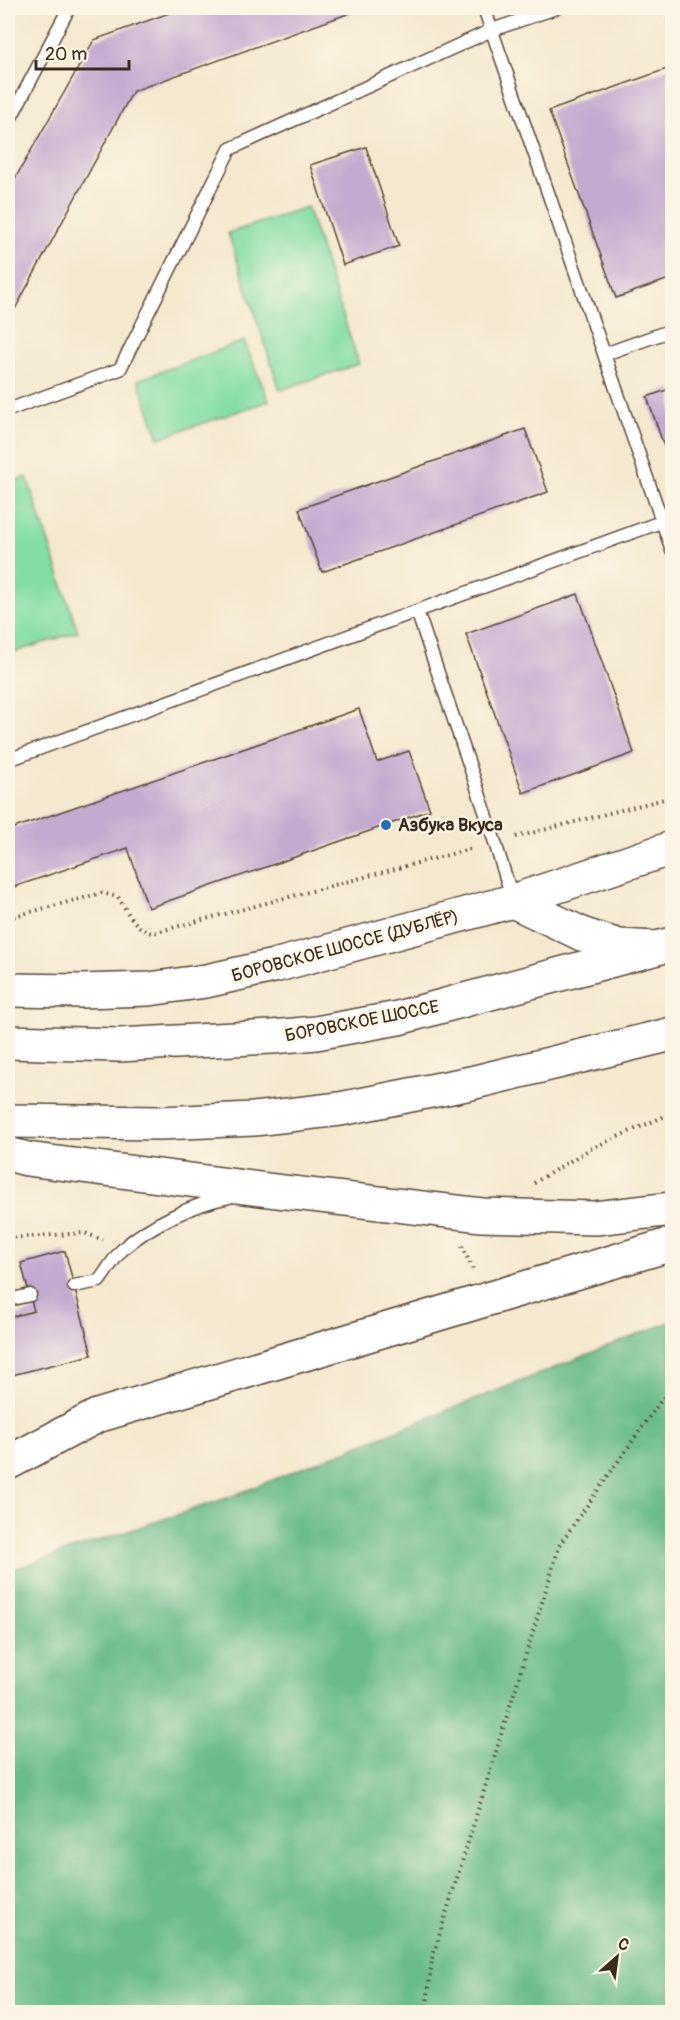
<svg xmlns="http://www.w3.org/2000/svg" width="680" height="2020" font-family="Pangolin,sans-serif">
  <rect width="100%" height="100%" fill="#fcf5e5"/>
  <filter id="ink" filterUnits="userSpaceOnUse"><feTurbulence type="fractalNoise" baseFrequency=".0167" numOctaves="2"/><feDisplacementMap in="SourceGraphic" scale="12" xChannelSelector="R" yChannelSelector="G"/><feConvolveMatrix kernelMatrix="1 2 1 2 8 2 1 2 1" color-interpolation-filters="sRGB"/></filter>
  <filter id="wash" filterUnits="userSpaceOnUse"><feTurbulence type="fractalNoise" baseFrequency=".008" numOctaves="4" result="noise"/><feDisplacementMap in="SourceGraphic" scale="24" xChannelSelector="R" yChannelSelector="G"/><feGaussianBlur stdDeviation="1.35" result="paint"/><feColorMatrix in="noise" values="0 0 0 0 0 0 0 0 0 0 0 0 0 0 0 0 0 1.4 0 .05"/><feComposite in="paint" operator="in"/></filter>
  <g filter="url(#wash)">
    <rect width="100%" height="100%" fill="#f4e8ce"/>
    <!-- green -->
    <g fill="#83dda4" stroke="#5f8461" stroke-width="1.5">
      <path d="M307 207 359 364 280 390 228 233Z"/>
      <path d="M244 341 269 401 159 438 138 380Z"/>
      <path d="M27 477 78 632 8 654V483Z"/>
    </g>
    <!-- forest -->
    <path fill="#6abc8a" stroke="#527354" stroke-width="1.5" d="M672 1321V2012H8V1571L227 1498Z"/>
    <g id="blocks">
      <!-- building -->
      <g fill="#c3aad0">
        <path d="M183 8H364L133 91 8 322V191L94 40Z"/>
        <path d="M672 67V278L616 298 549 111Z"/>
        <path d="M366 147 399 246 343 265 310 165Z"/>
        <path d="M672 388V453L667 455 647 397Z"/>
        <path d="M525 429 548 492 322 572 299 509Z"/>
        <path d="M578 594 634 753 523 793 466 634Z"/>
        <path d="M359 709 377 762 409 751 430 810 148 908 128 848 8 889V830Z"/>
        <path d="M65 1251 92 1355 8 1376V1318L34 1311 21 1263Z"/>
      </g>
    </g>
  </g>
  <g filter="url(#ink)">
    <use href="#blocks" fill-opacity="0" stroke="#574638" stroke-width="1.5"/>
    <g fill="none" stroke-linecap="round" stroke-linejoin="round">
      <!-- lane casing -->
      <g stroke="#574638" stroke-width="15">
        <g id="lane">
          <path d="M484 8 672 550"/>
          <path d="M8 123 69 8"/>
          <path d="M605 354 672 330"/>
          <path d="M8 410 120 369 230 149 492 30 556 8"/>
          <path d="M417 611 486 814 513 900"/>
          <path d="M8 760 672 518"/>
          <path d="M74 1286 99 1281C107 1271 114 1257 124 1248 149 1225 196 1203 229 1197"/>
          <path d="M8 1300 30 1295"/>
        </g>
      </g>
      <!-- secondary casing -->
      <g stroke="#574638" stroke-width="36">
        <g id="secondary">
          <path d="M513 901 584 935 619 946 655 948"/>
          <path d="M8 990 81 991 149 989 206 981 274 966 513 901 672 848"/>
          <path d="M8 1154 27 1159 276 1191 482 1215 595 1218 672 1209"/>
          <path d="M8 1463 97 1416 672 1244"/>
        </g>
      </g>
      <!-- primary casing -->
      <g stroke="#574638" stroke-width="36">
        <g id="primary">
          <path d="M8 1042 118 1045 272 1037 316 1033 398 1018 672 944"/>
          <path d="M8 1121 160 1123 254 1119 340 1109 471 1083 672 1034"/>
        </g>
      </g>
      <!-- path -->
      <g stroke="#574638" stroke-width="4" stroke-dasharray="1.5 4.5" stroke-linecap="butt">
        <path d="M516 837 672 797"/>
        <path d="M8 918 102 893 118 897C127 911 136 931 153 933L474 848"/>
        <path d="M534 1183 590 1149 672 1113"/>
        <path d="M8 1238 85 1233 103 1240"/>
        <path d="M462 1246 474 1272"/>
        <path d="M426 2012 432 1959 560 1544 660 1402 672 1388"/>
      </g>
      <!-- lane -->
      <use href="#lane" stroke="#fff" stroke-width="12"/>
      <!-- secondary -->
      <use href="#secondary" stroke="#fff" stroke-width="33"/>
      <!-- primary -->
      <use href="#primary" stroke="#fff" stroke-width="33"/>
    </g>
  </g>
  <!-- markers -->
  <circle fill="#1f6fb2" stroke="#fcf5e5" stroke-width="2" cx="386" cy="825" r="6"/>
  <g text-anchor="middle" stroke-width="4.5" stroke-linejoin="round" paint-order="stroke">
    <!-- poi labels -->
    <g font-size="18" font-weight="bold" fill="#3b2a1e" stroke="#fcf5e5" text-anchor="start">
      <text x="398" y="831">Азбука Вкуса</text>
    </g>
    <!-- street labels -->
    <g font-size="18" fill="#3b2a1e" stroke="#fcf5e5">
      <text transform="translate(345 946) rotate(-15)" y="6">БОРОВСКОЕ ШОССЕ (ДУБЛЁР)</text>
      <text transform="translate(362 1021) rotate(-11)" y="6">БОРОВСКОЕ ШОССЕ</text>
    </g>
  </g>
  <!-- margin -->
  <rect width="680" height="2020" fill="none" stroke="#fcf5e5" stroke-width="30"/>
  <!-- north arrow -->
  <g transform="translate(617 1957) rotate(28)" stroke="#fcf5e5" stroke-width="4.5" paint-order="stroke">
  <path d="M0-4.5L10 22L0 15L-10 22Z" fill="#3b2a1e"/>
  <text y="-9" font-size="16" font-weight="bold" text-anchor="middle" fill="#3b2a1e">С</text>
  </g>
  <!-- scale -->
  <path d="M36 60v9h93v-9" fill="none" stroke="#3b2a1e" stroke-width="3"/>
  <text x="45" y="60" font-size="18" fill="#3b2a1e" stroke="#fcf5e5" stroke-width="4.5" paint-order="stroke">20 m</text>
</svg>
